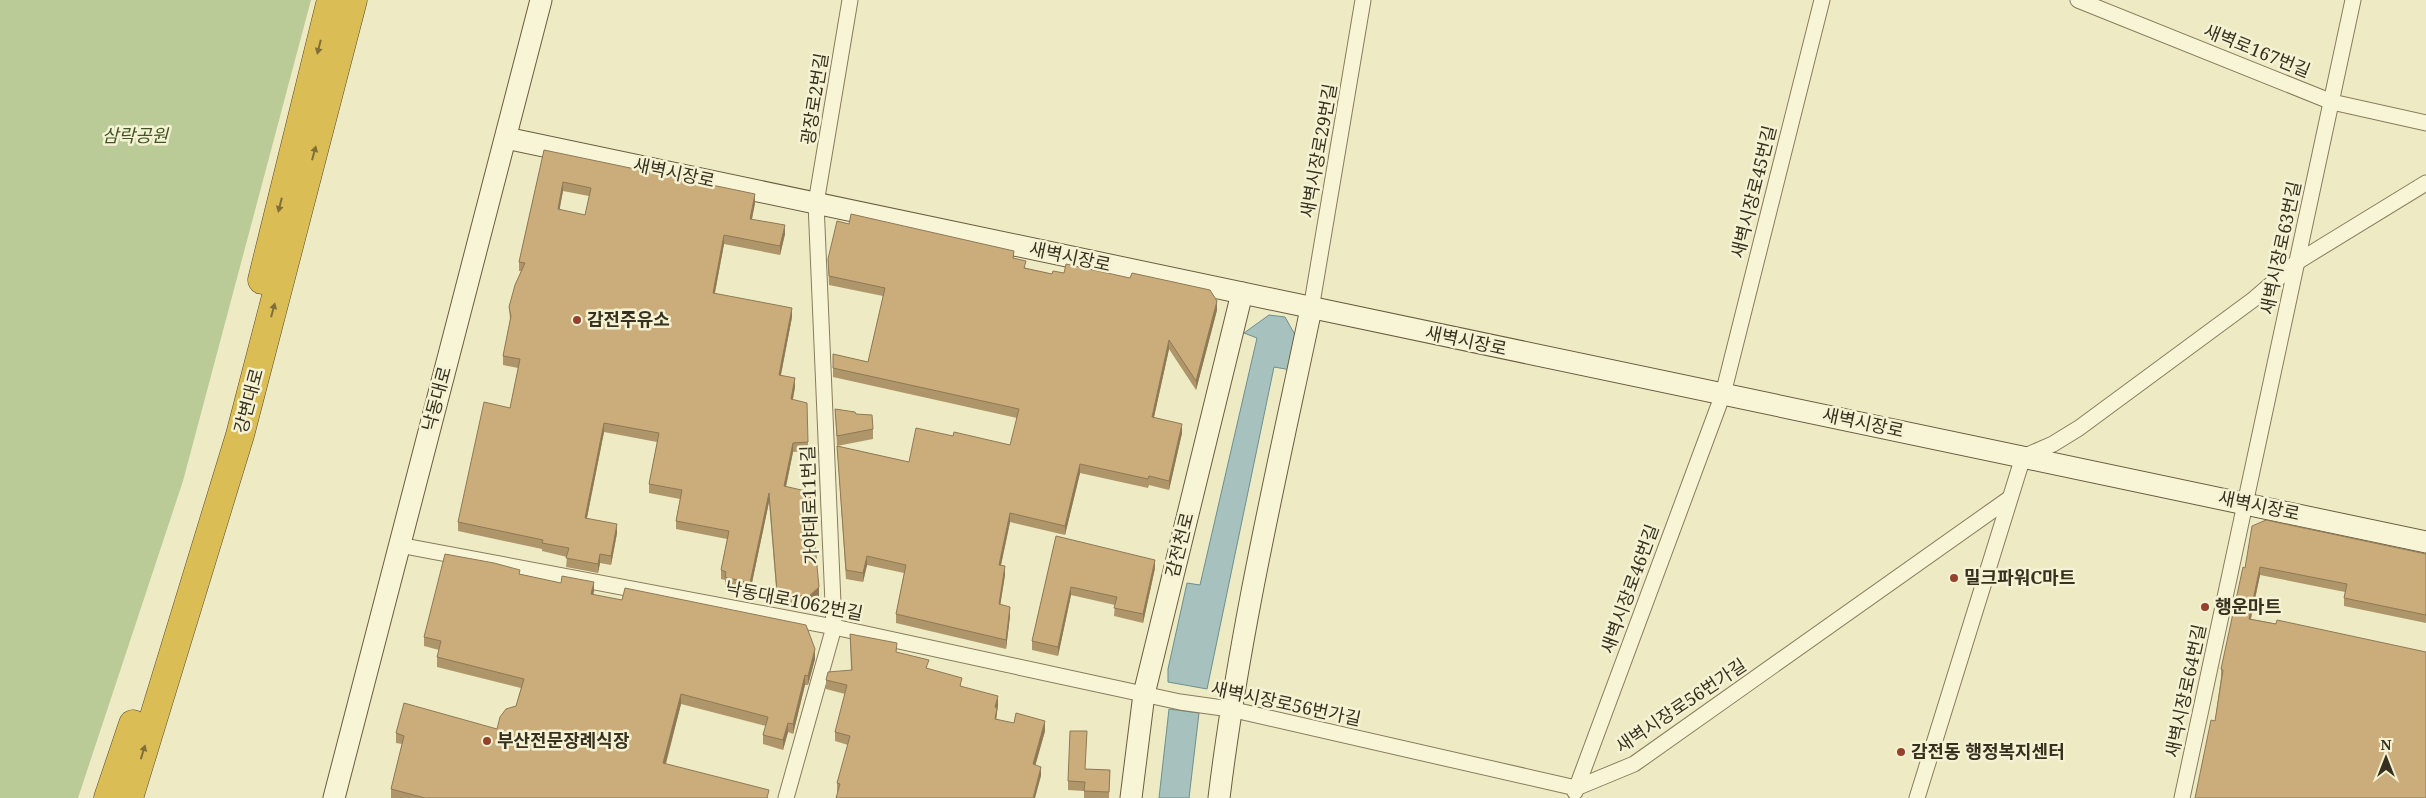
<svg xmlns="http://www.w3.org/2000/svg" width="2426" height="798" font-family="'Noto Serif','Noto Sans KR',serif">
  <rect width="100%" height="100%" fill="#edeac4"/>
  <!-- green -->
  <path fill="#bbcb98" d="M0 0H311L183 481 78 798H0Z"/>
  <!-- water -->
  <g fill="#a6c1be" stroke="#6d8f8e">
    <path d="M1269 315 1285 317 1298 340 1291 370 1274 367 1207 689 1168 682V669L1187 583 1200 585 1257 338 1244 333Z"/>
    <path d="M1169 709 1199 713 1189 798H1159Z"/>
  </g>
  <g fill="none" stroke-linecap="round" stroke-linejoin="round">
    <!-- street casing -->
    <g stroke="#887c5b" stroke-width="17">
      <g id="street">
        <path d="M2078 0 2332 102 2426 123"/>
        <path d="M1311 309 1363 0"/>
        <path d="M399 545 834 627 1180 702 1230 709 1576 788 1634 764 2010 498"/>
        <path d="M1575 792 1723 394 1822 0"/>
        <path d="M786 798 834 627 816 203 850 0"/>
        <path d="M1917 798 2023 457 2053 444 2079 428 2254 299 2297 262 2426 183"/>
        <path d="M2182 798 2353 0"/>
      </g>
    </g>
    <!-- secondary casing -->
    <g stroke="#6a5d3e" stroke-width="23">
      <g id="secondary">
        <path d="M506 138 2426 542"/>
        <path d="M334 798 541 0"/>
        <path d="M1131 798 1144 694 1242 293"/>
        <path d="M1219 798C1239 633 1277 471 1311 309"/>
      </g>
    </g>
    <!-- highway casing -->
    <g stroke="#56492f" stroke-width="29">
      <g id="highway">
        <path d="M262 280 331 0"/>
        <path d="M108 798 133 724"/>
        <path d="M129 798 240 435 353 0"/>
      </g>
    </g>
    <!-- street -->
    <use href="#street" stroke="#f8f5d7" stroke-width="15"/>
    <!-- secondary -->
    <use href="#secondary" stroke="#f8f5d7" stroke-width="21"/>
    <!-- highway -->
    <use href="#highway" stroke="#dbbd56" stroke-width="28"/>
  </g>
  <!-- wall -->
  <g fill="#af956a" fill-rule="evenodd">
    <path d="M544 150 755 203 752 219 785 234 780 255 724 244 715 293 792 317 781 375 795 387 793 399 808 442V451L793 452 786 487 819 596 808 606 777 600 769 502 750 592 725 586V580L721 579V570L727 539 676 529V521L680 499 649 493V484L657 442 604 432 587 518 617 533 611 565 600 563 598 573 566 567 567 557 542 551V549L458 531V522L510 408 518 368 503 365V356L510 320 509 307 521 271H519V262ZM563 191 589 196 585 215 559 210Z"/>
    <path d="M1014 258 1026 268 1052 274 1217 310 1196 390 1169 349 1154 417 1182 433 1169 490 1149 485 1148 488 1080 473 1065 535 1010 522 1001 565 1005 575 1000 605 1010 616 1006 649 896 623V614L904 573 867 565 863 582 846 579 837 446 909 462 953 436 1010 445 1017 418 833 377V354L868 362 883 296 829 285 828 259Z"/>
    <path d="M835 409 856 414 873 429V439L837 446Z"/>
    <path d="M1056 536 1155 568 1143 623 1114 616 1115 605 1071 595 1058 656 1032 650V641Z"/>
    <path d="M2426 554V623L2344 606V598L2345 592 2260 575 2251 619 2426 652 2215 721 2221 677V669L2245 568Z"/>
    <path d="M520 574 594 591 593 595 815 659 808 685H805L793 734 788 732 783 750 763 744V735L766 726 681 704 666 764 769 798H391V789L402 744 396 743V733L497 729 516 706 521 688 437 667V657L439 650 424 646V637Z"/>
    <path d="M850 634 897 653 998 705 997 709 996 719 1045 731 1035 765 1041 776 837 792V783L848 745 835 741V732L845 694 826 689V680L851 670Z"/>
    <path d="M1086 769 1110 770 1109 798H1084V791L1068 790V781Z"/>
  </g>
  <!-- shaded-wall -->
  <g fill="#8e7956">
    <path d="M563 182V191L558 218V209Z"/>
    <path d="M755 194V203L750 228V219Z"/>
    <path d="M785 225V234L780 255V246Z"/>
    <path d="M724 235V244L713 302V293Z"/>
    <path d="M1217 301V310L1196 390V381Z"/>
    <path d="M792 308V317L779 384V375Z"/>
    <path d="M1169 340V349L1152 426V417Z"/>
    <path d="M795 378V387L791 408V399Z"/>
    <path d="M604 423V432L585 527V518Z"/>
    <path d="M1182 424V433L1169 490V481Z"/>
    <path d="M793 443V452L784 495V486Z"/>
    <path d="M1080 464V473L1065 535V526Z"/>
    <path d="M769 493V502L750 592V583Z"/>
    <path d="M1010 513V522L999 574V565Z"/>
    <path d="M617 524V533L611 565V556Z"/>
    <path d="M600 554V563L598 573V564Z"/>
    <path d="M867 556V565L863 582V573Z"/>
    <path d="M1155 560V568L1143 623V614Z"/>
    <path d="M1005 566V575L999 613V604Z"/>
    <path d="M2260 567V575L2249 626V619Z"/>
    <path d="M594 582V591L591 604V594Z"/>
    <path d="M819 587V596L808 606V597Z"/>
    <path d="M1071 587V595L1058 656V647Z"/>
    <path d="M1010 607V616L1006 649V640Z"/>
    <path d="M815 649V659L808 685V676Z"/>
    <path d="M805 675V685L793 734V724Z"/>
    <path d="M681 694V704L663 773V763Z"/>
    <path d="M998 696V705L995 729V707Z"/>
    <path d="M1045 721V731L1033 774V764Z"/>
    <path d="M788 723V732L783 750V740Z"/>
    <path d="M1041 767V776L1035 798H1033Z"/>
  </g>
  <!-- building -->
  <g fill="#cbad7b" stroke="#8e7956" fill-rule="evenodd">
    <path d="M544 150 755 194 750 219 785 225 780 246 724 235 713 293 792 308 779 375 795 378 791 399 807 403 808 442 793 443 784 486 810 492 819 587 808 597 777 591 769 493 750 583 725 577 726 572 721 570 729 531 676 521 682 490 649 484 659 433 604 423 585 518 617 524 611 556 600 554 598 564 566 558 569 548 542 543 543 540 458 522 484 402 510 408 520 359 503 356 511 316 509 307 515 285 525 263 519 262ZM563 182 591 188 585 215 558 209Z"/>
    <path d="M851 214 1014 251 1013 258 1026 261 1024 268 1052 274 1053 271 1064 273 1066 264 1130 278 1132 273 1210 290 1217 301 1196 381 1169 340 1152 417 1182 424 1169 481 1149 476 1148 479 1080 464 1065 526 1010 513 999 565 1005 566 999 604 1010 607 1006 640 896 614 906 565 867 556 863 573 846 570 837 446 909 462 916 428 953 436 954 432 1010 445 1019 409 833 368V354L868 362 885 288 829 276 828 259 837 221 849 224Z"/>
    <path d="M835 409 855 412 856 414 872 415 873 429 837 436Z"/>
    <path d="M2266 520 2426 554V615L2344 598 2347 584 2260 567 2249 619 2276 624 2277 620 2426 652V798H2195L2211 720 2215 721 2223 670 2221 669 2243 567 2245 568 2252 526Z"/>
    <path d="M1056 536 1155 560 1143 614 1114 608 1117 597 1071 587 1058 647 1032 641Z"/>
    <path d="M445 554 494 563 520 570 519 574 561 583 562 576 594 582 591 594 622 600 625 588 806 625 815 649 808 676 805 675 793 724 788 723 783 740 763 735 768 717 681 694 663 763 769 790 767 798H425L391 789 404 736 396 733 404 703 497 729 500 717 506 709 516 706 524 679 437 657 441 641 424 637Z"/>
    <path d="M850 634 897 643 896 652 929 660 926 668 962 678 960 686 998 696 995 707 997 708 995 719 1014 723 1016 713 1045 721 1033 764 1041 767 1033 798H836L840 784 837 783 850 736 835 732 847 685 826 680 828 672 852 670Z"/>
    <path d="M1070 731H1087L1085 769 1110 770 1109 792 1084 791 1085 782 1068 781Z"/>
  </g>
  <!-- one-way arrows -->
  <defs><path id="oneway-solid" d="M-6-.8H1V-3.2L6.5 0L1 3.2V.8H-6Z" transform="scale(1.25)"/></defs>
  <g fill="#816f38">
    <use href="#oneway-solid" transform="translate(319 47) rotate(104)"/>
    <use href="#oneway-solid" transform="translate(314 153) rotate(-75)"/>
    <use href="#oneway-solid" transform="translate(280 205) rotate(104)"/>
    <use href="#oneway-solid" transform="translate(273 310) rotate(-75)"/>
    <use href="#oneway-solid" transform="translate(143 752) rotate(-73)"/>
  </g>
  <!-- markers -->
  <g fill="#96412c" stroke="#f5f2d4" stroke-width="2">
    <circle cx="577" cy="320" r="5"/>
    <circle cx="1954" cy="578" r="5"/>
    <circle cx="2205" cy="607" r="5"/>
    <circle cx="487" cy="741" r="5"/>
    <circle cx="1901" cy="752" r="5"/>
  </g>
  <g text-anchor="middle" stroke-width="5" stroke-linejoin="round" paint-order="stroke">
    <!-- street labels -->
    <g font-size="18" fill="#38301f" stroke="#f5f2d4">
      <text transform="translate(2257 51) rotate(22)" y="6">새벽로167번길</text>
      <text transform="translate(815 99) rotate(-81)" y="6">광장로2번길</text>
      <text transform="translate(1319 151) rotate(-80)" y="6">새벽시장로29번길</text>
      <text transform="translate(674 173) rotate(12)" y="6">새벽시장로</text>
      <text transform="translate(1754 192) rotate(-76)" y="6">새벽시장로45번길</text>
      <text transform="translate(2281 248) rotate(-78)" y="6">새벽시장로63번길</text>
      <text transform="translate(1070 257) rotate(12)" y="6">새벽시장로</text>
      <text transform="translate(1466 341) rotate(12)" y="6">새벽시장로</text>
      <text transform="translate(437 399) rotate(-75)" y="6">낙동대로</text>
      <text transform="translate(249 401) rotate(-75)" y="6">강변대로</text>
      <text transform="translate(1863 423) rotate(12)" y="6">새벽시장로</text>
      <text transform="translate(810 505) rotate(-92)" y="6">가야대로11번길</text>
      <text transform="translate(2259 506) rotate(12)" y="6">새벽시장로</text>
      <text transform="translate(1180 545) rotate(-76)" y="6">감전천로</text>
      <text transform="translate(1630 589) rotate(-70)" y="6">새벽시장로46번길</text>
      <text transform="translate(794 601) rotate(11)" y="6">낙동대로1062번길</text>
      <text transform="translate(2186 691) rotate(-78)" y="6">새벽시장로64번길</text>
      <text transform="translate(1286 704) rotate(12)" y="6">새벽시장로56번가길</text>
      <text transform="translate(1681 706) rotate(-34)" y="6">새벽시장로56번가길</text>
    </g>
    <!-- park labels -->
    <g font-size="18" font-style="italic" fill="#3f5425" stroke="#f5f2d4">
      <text x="135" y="142">삼락공원</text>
    </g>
    <!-- poi labels -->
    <g font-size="18" font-weight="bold" fill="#38301f" stroke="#f5f2d4" text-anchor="start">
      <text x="587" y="326">감전주유소</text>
      <text x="1964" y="584">밀크파워C마트</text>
      <text x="2215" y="613">행운마트</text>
      <text x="497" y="747">부산전문장례식장</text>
      <text x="1911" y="758">감전동 행정복지센터</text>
    </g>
  </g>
  <!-- north arrow -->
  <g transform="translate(2386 758)" stroke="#f5f2d4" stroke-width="4" paint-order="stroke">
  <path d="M0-4L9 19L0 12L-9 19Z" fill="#38301f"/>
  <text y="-8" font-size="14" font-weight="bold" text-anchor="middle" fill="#38301f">N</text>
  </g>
</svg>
